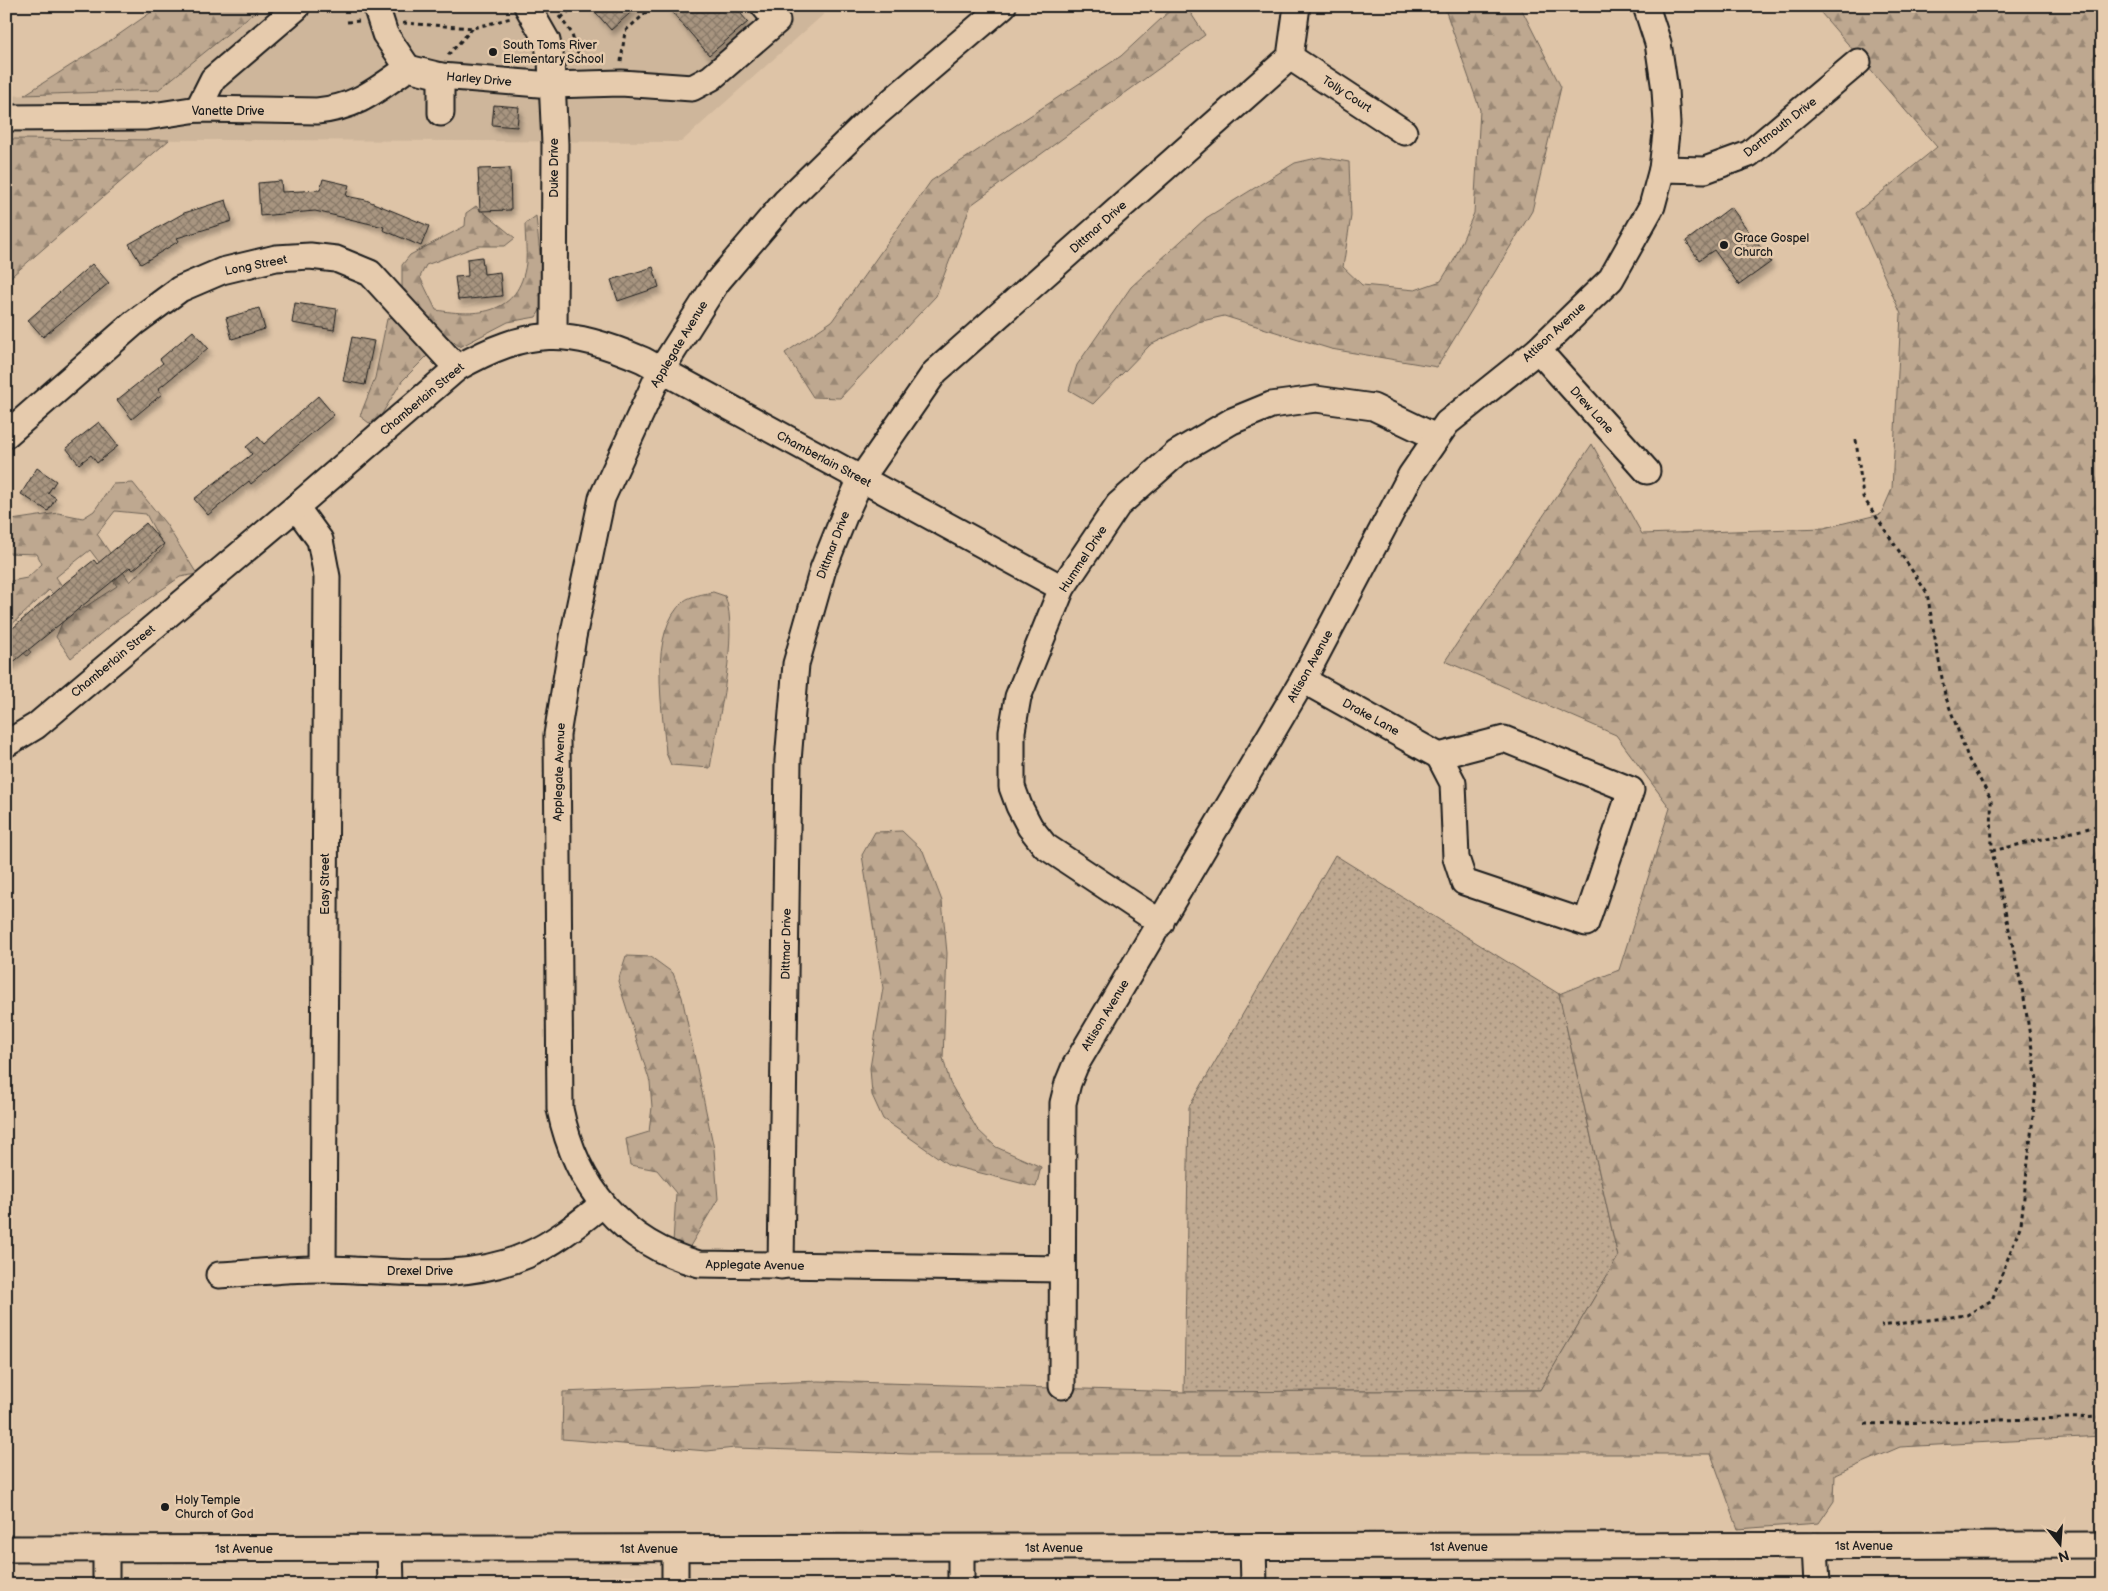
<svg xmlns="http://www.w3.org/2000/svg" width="2108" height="1591" font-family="'Balsamiq Sans',sans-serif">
  <defs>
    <pattern id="grass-dots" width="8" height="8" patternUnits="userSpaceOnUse" patternTransform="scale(1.25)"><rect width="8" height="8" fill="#bea890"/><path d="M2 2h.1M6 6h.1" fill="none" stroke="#9a8875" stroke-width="1.8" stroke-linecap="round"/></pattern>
    <pattern id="forest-firs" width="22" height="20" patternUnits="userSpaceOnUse" patternTransform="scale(1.25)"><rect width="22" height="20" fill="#bea890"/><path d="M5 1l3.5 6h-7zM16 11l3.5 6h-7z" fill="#9a8875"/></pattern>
    <pattern id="building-cross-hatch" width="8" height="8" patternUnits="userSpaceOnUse" patternTransform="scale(1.25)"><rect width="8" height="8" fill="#a89580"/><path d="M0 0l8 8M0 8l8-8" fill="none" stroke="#887968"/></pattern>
    <filter id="shadow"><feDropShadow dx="3" dy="5.5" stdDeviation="2.5" flood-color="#0004"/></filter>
  </defs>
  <rect width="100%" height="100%" fill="#dec4a7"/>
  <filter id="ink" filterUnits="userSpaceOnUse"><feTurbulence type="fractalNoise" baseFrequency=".02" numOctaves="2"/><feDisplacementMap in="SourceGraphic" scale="10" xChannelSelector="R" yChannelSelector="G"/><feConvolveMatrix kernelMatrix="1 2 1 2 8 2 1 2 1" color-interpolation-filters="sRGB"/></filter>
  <g filter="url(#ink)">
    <!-- built -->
    <path fill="#ceb69b" d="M262 6H818L824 14 681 142 6 139V96L158 90Z"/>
    <!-- grass -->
    <path fill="url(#grass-dots)" stroke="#6d6256" d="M1335 855 1559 994 1618 1257 1540 1390 1184 1392 1189 1107Z"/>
    <!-- forest -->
    <g fill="url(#forest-firs)" stroke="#6d6256" fill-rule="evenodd">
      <path d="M160 6H262L158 90 24 95 114 38Z"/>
      <path d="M1175 6H1186L1205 35 971 205 936 296 840 398 813 397 785 353 832 321 931 181 1121 56Z"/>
      <path d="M1444 6H1520L1561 87 1532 211 1437 367 1331 349 1224 316 1198 322 1150 345 1093 404 1069 390 1077 365 1131 287 1206 218 1295 163 1321 157 1349 162 1351 216 1343 267 1362 285 1415 290 1441 281 1454 260 1474 213 1480 110Z"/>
      <path d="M1815 6H2102V1436L1900 1447 1835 1475 1834 1501 1819 1523 1738 1529 1711 1454H910L735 1448 707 1451 562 1439 563 1392 818 1381 1184 1392 1540 1390 1618 1257 1559 994 1619 970 1670 808 1616 735 1445 661 1592 444 1642 534 1824 528 1881 514 1892 489 1901 314 1856 213 1937 147Z"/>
      <path d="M6 139 169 140 6 281Z"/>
      <path d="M476 206 515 238 505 246H478L426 265 420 277 436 310C478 317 519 315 526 263 527 251 525 237 525 224L536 216 545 302 536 317 508 322 460 347 408 305 402 292V265L410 255 465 226 466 213Z"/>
      <path d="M399 314 434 349 402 381 380 417 369 423 360 416 375 378 387 319Z"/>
      <path d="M133 483 166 524 197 574 180 577 115 622 71 658 56 637 68 609 49 590 7 629 31 652 27 656 6 637V582L27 578 42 564 37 554 6 553V513L12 520 58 513 83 518 94 511 113 484ZM115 511 146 514 164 547 130 582 97 534ZM90 550 117 586 79 611 56 577Z"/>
      <path d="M713 592 725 596C740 634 717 725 710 768L671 765 666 753C663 709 647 633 684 601 690 596 704 594 713 592Z"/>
      <path d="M902 831 923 851 942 901 947 953 943 1058 950 1083 977 1129 996 1147 1041 1167 1036 1187 949 1165 883 1119 872 1095 870 1068 883 988 862 855 875 832Z"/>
      <path d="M626 956 651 957 673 973 682 997 714 1149 718 1199 689 1248 673 1243 676 1193 657 1170 630 1165 626 1139 649 1132 652 1107 650 1082 618 981Z"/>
    </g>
    <!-- building -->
    <g fill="url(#building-cross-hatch)" stroke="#1c1c1c" filter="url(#shadow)">
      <path d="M590 6H638L611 30Z"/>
      <path d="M667 6H734L748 22 709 55Z"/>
      <path d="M494 105 519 107 517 127 492 125Z"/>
      <path d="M510 168 511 210 480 211 478 169Z"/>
      <path d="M323 179 349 185 346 196 366 200 429 226 421 246 383 230 384 227 315 211 260 216 258 183 281 181 282 192 320 190Z"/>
      <path d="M226 200 232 221 177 238 179 241 141 264 129 244 184 213Z"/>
      <path d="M1731 207 1771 262 1739 285 1714 250 1699 260 1686 241Z"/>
      <path d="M482 257 484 274 500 272 502 296 458 300 455 277 468 276 467 259Z"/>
      <path d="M92 264 109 283 43 337 28 320Z"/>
      <path d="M653 267 659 287 618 301 611 280Z"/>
      <path d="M295 303 337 309 334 330 292 323Z"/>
      <path d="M259 308 265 329 232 339 226 318Z"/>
      <path d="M193 331 208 348 158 389 162 394 132 419 117 400 163 363 160 359Z"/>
      <path d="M352 337 374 341 365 385 343 381Z"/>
      <path d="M318 396 334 415 251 484 249 481 208 515 194 499 252 454 246 447 258 437 264 444Z"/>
      <path d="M99 422 118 446 97 463 91 455 79 464 66 448Z"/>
      <path d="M37 468 56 481 48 493 56 498 48 511 21 494Z"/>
      <path d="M146 523 164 544 133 570 130 567 6 668V634L65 583 94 560 97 564Z"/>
    </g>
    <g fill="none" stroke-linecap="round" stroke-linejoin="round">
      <!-- minor casing -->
      <g stroke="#1c1c1c" stroke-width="29">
        <g id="minor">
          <path d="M376 6 385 34 408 68"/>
          <path d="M527 6 547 41 551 60 555 144 554 336"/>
          <path d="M1003 6 867 122 785 202 717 282 661 370 602 498 573 637 557 735 560 1109C576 1186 621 1243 699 1264L1062 1269"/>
          <path d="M1290 57 1404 132"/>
          <path d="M408 68 441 76 551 85 621 83 692 88 711 78 777 21 764 6"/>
          <path d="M198 109 213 79 296 8"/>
          <path d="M441 113V76"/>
          <path d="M6 118 146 117 198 109 317 111C358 107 376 90 408 68"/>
          <path d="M1662 169 1705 170 1749 154 1858 62"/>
          <path d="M1538 350 1647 471"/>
          <path d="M6 435 134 323 180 289 222 271 276 258 310 256 336 259 370 273 457 368"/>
          <path d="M296 507 320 540 327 577 323 1269"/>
          <path d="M1303 680 1439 756"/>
          <path d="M1504 739 1631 790 1586 923 1464 882 1456 858 1453 783 1439 756Z"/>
          <path d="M6 744 36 726 296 507 457 368C529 327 568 328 643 360L1062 588"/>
          <path d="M1161 923 1045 846 1030 827 1019 806 1012 787V731L1018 697 1062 588 1118 505 1177 453 1232 421 1271 405 1316 399 1373 407 1436 437"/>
          <path d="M781 1266 788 761 796 664 823 569 845 514 861 479 935 372 1290 57 1297 6"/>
          <path d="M219 1275C254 1273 290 1268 325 1269 392 1270 463 1283 527 1255 555 1243 579 1223 603 1204"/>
          <path d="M1062 1386 1063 1103 1068 1083 1075 1066 1303 680 1411 475 1447 423 1538 350 1611 279 1652 206 1662 169 1667 124 1665 90 1658 43 1646 6"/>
          <path d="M1815 1546 1817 1585"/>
          <path d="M1253 1547 1254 1585"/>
          <path d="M6 1549 2102 1545"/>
          <path d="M390 1549 391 1585"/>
          <path d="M961 1549V1585"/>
          <path d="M106 1585V1549"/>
          <path d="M675 1585V1549"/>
        </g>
      </g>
      <!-- path -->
      <g stroke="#1c1c1c" stroke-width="3" stroke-dasharray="4 4" stroke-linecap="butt">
        <path d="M559 16 571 32 581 63"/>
        <path d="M561 18 575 6"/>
        <path d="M347 22 360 21"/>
        <path d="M403 23 473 28 511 18"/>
        <path d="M448 55 473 28"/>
        <path d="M621 62 625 31 654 6"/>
        <path d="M1856 440 1863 497 1927 593 1945 695 1969 760 1991 799 1992 851 2024 998 2037 1081 2021 1224 1992 1300 1967 1315 1881 1326"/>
        <path d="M1992 851 2102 825"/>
        <path d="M1865 1424 2102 1417"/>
      </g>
      <!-- minor -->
      <use href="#minor" stroke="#e6cbad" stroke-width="25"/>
    </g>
  </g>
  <!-- markers -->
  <g fill="#1c1c1c" stroke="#e6cbad" stroke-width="2">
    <circle cx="493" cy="52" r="5"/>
    <circle cx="1724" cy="245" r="5"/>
    <circle cx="165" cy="1507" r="5"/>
  </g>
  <g text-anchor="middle" stroke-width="5" stroke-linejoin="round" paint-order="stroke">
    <!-- poi labels -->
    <g font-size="12" fill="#1c1c1c" stroke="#e6cbad" text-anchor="start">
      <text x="503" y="49">South Toms River<tspan x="503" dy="14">Elementary School</tspan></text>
      <text x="1734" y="242">Grace Gospel<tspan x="1734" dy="14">Church</tspan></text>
      <text x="175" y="1504">Holy Temple<tspan x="175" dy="14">Church of God</tspan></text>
    </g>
    <!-- street labels -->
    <g font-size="12" fill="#1c1c1c" stroke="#e6cbad">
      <text transform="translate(479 79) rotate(5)" y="4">Harley Drive</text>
      <text transform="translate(1347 94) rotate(33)" y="4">Tolly Court</text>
      <text x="228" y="115">Vanette Drive</text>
      <text transform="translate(1780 127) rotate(-38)" y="4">Dartmouth Drive</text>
      <text transform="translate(554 168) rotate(-90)" y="4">Duke Drive</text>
      <text transform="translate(1098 227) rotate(-42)" y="4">Dittmar Drive</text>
      <text transform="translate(256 265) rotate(-11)" y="4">Long Street</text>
      <text transform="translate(1554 332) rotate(-43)" y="4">Attison Avenue</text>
      <text transform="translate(679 344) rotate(-59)" y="4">Applegate Avenue</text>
      <text transform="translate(422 399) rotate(-40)" y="4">Chamberlain Street</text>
      <text transform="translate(1592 410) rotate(48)" y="4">Drew Lane</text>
      <text transform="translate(824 459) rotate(28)" y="4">Chamberlain Street</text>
      <text transform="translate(833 545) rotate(-69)" y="4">Dittmar Drive</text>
      <text transform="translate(1083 559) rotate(-57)" y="4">Hummel Drive</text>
      <text transform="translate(113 661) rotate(-40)" y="4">Chamberlain Street</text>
      <text transform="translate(1310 666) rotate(-61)" y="4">Attison Avenue</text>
      <text transform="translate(1371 717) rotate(29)" y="4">Drake Lane</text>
      <text transform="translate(559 772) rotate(-88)" y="4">Applegate Avenue</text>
      <text transform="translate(325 884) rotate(-90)" y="4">Easy Street</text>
      <text transform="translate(786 944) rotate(-89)" y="4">Dittmar Drive</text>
      <text transform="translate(1105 1015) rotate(-59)" y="4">Attison Avenue</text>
      <text transform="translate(755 1265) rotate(1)" y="4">Applegate Avenue</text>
      <text x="420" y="1275">Drexel Drive</text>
      <text x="1864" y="1550">1st Avenue</text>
      <text x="1459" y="1551">1st Avenue</text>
      <text x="1054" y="1552">1st Avenue</text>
      <text x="244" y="1553">1st Avenue</text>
      <text x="649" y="1553">1st Avenue</text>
    </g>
  </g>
  <!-- margin -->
  <rect width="2108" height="1591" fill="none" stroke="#e6cbad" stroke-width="25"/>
  <rect x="12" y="12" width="2083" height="1566" fill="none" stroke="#1c1c1c" stroke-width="2" filter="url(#ink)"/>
  <!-- north arrow -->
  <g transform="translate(2060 1544) rotate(163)" stroke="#e6cbad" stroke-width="4" paint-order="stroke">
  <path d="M0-4L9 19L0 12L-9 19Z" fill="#1c1c1c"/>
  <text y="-8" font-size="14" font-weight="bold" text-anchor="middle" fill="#1c1c1c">N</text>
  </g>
</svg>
